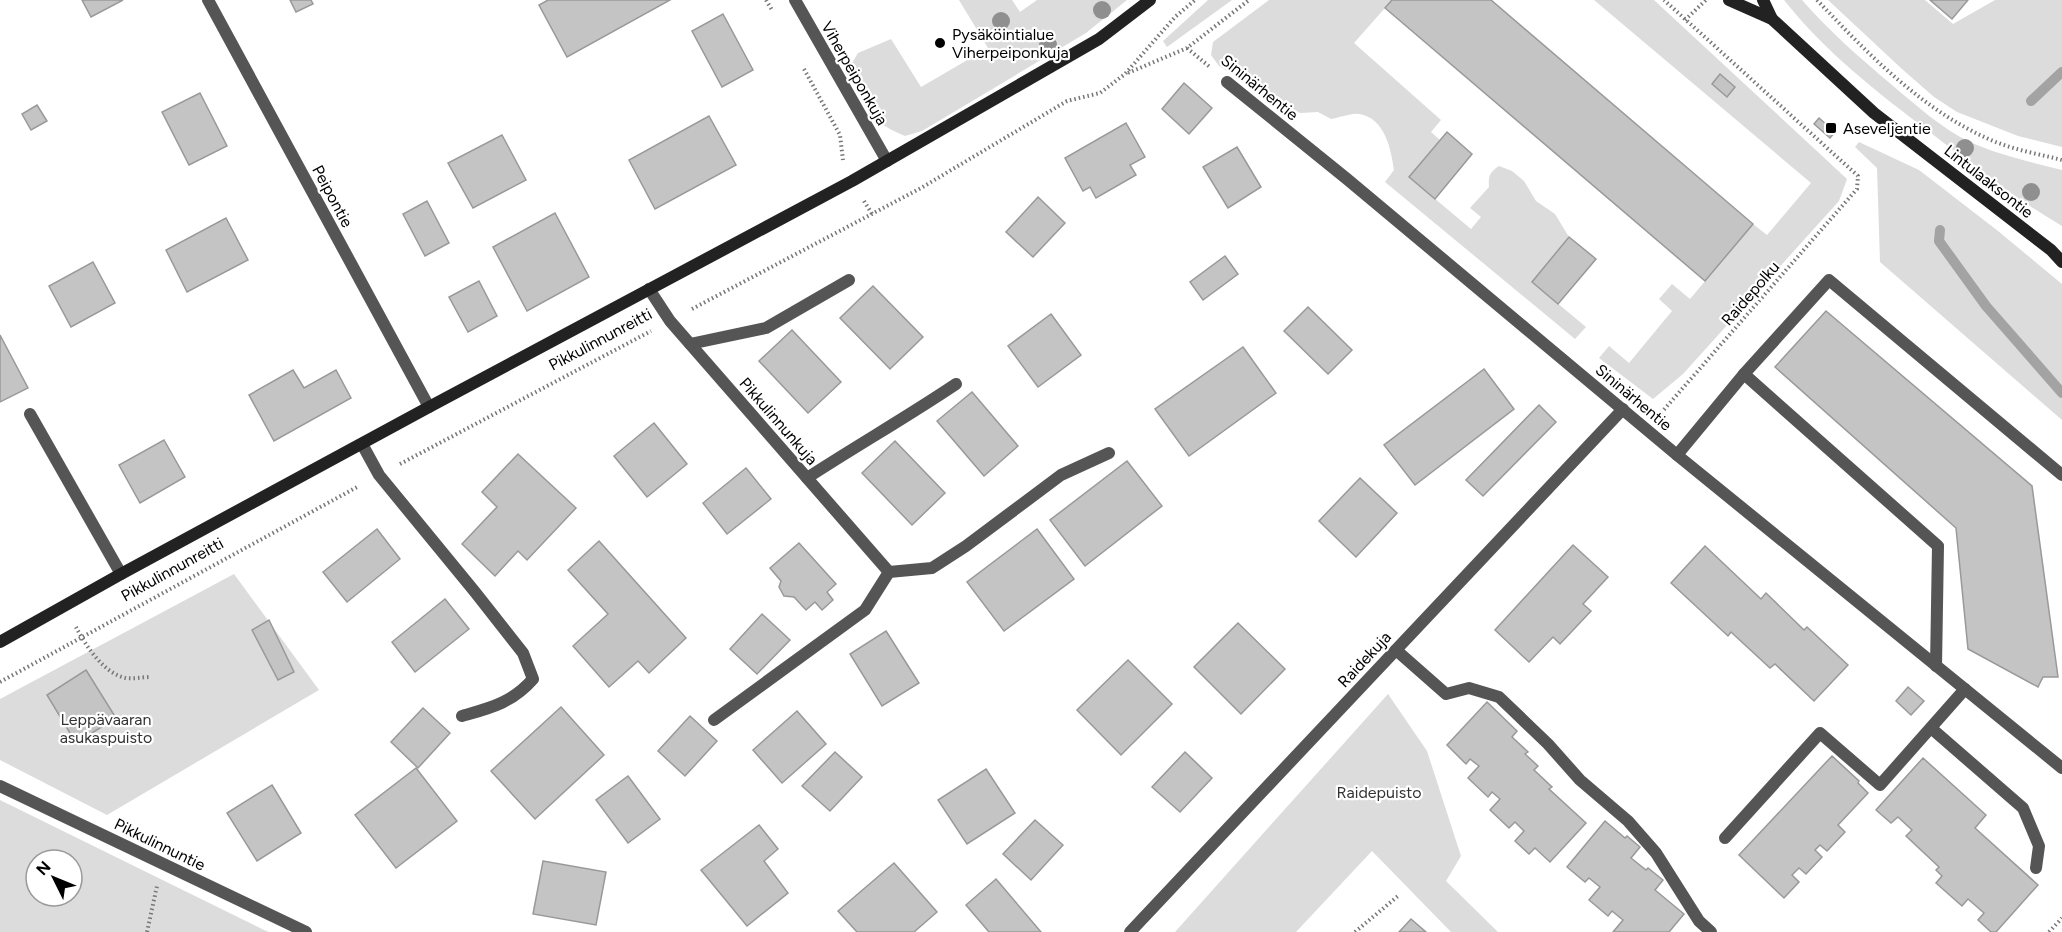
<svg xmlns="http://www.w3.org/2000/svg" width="2062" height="932" font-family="Figtree,sans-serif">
  <rect width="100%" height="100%" fill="#fff"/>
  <!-- green -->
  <g fill="#dcdcdc" fill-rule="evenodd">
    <path d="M959 0H1012L1020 12 1037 0H1127L1086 33 922 131 905 136C896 132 886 128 879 121 867 109 855 80 852 63L858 53 891 39 921 87 988 48Z"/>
    <path d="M1208 0H1232L1167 47 1163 41Z"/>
    <path d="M1269 0H1392L1354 43 1441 120 1431 132 1440 140 1409 177 1471 229 1481 217 1470 208 1489 187C1488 176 1490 172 1499 166L1512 171 1524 181 1536 201 1555 214 1569 237 1532 282 1586 327 1575 339 1385 182 1394 170C1391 149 1385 118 1359 114 1351 113 1339 118 1331 119L1318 112 1300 113 1219 66 1211 55 1213 42Z"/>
    <path d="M1594 0H1654L1847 179 1839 201 1683 374 1653 399 1599 358 1609 346 1629 363 1672 311 1659 299 1672 284 1690 299 1753 224 1767 235 1811 183Z"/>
    <path d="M1784 0H1802C1830 32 1860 58 1892 85 1917 106 1941 128 1970 142 1999 155 2031 162 2062 170V226C2016 199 1973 166 1931 133 1878 93 1825 52 1784 0Z"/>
    <path d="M1828 0H1925L1953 24 1995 0H2062V147L2018 136 1957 112 1934 97 1902 69Z"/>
    <path d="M1859 142 1919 170 1998 231 2062 284V420L1880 262 1877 168 1855 147Z"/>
    <path d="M234 574 319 690 107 815 0 760V699Z"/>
    <path d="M1388 694 1427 751 1461 856 1446 881 1498 932H1451L1372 851 1296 932H1175Z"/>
    <path d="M0 800 264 930 269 932H0ZM36 860H72V896H36Z"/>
  </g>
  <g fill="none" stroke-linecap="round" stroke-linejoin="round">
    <!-- stream -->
    <g stroke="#a3a3a3" stroke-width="10">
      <path d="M2031 101 2062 72"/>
      <path d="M1940 230 1939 241 1986 306 2062 393"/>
    </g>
  </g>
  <!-- building -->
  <g fill="#c4c4c4" stroke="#999" stroke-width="1.5">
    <path d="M82 0H123L91 17Z"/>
    <path d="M290 0H311L313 4 296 12Z"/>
    <path d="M548 0H670L567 57 539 5Z"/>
    <path d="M1392 0H1491L1753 224 1705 281 1385 8Z"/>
    <path d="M1930 0H1968L1952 19Z"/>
    <path d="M723 14 753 70 722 87 692 31Z"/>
    <path d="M1720 74 1735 87 1727 97 1712 84Z"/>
    <path d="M1184 83 1212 108 1189 134 1162 109Z"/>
    <path d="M200 93 227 146 189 165 162 112Z"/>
    <path d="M37 105 47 121 31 130 22 114Z"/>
    <path d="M709 116 736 165 655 209 629 160Z"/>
    <path d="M1819 118 1835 132 1830 138 1814 124Z"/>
    <path d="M1126 123 1145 157 1130 165 1136 175 1096 198 1090 187 1083 191 1065 158Z"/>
    <path d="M1447 132 1472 154 1435 199 1409 177Z"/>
    <path d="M502 135 526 180 473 208 448 163Z"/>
    <path d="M1237 147 1261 187 1228 208 1203 167Z"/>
    <path d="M1038 197 1065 223 1033 257 1006 232Z"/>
    <path d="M427 201 449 243 425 256 403 214Z"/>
    <path d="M555 213 589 277 527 311 493 247Z"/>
    <path d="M226 218 248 260 187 292 166 250Z"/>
    <path d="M1569 237 1596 259 1558 304 1532 282Z"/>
    <path d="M1225 256 1238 274 1203 300 1190 282Z"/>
    <path d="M93 262 115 303 71 327 49 286Z"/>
    <path d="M479 281 497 316 468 332 449 297Z"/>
    <path d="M873 286 923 337 890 369 840 318Z"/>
    <path d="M1308 307 1352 350 1328 374 1284 331Z"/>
    <path d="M1826 311 2032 486 2058 677H2043L2038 687 1968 649 1956 528 1775 367Z"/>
    <path d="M1051 314 1081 355 1038 387 1008 346Z"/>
    <path d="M792 330 841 382 808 413 759 361Z"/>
    <path d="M0 335 28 388 0 402Z"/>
    <path d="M1243 347 1276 393 1189 456 1155 409Z"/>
    <path d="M1484 369 1514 409 1415 485 1384 445Z"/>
    <path d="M293 370 304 388 336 370 351 398 274 441 249 395Z"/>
    <path d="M972 392 1018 446 984 476 937 421Z"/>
    <path d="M1539 405 1556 422 1483 496 1466 480Z"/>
    <path d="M654 423 687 464 647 497 614 456Z"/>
    <path d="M164 440 185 477 140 503 119 465Z"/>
    <path d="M895 441 945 493 912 525 862 473Z"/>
    <path d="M518 454 576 508 527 560 518 551 495 576 462 544 497 507 482 492Z"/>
    <path d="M1127 461 1162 506 1085 566 1050 520Z"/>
    <path d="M746 468 771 499 727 534 703 503Z"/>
    <path d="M1360 478 1397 513 1356 557 1319 521Z"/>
    <path d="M377 529 400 559 347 602 323 572Z"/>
    <path d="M1037 529 1074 579 1004 631 967 582Z"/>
    <path d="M599 541 686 638 649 673 638 661 609 687 573 646 608 614 568 570Z"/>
    <path d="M799 543 836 584 827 592 833 600 822 610 815 602 806 610 794 597 784 596 779 587 781 581 770 568Z"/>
    <path d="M1573 545 1608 577 1583 604 1591 611 1560 644 1553 637 1529 662 1495 630Z"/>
    <path d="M1705 546 1761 599 1766 593 1804 630 1807 627 1848 665 1814 701 1775 664 1770 668 1731 632 1728 636 1671 583Z"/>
    <path d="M445 599 469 629 415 672 392 642Z"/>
    <path d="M762 614 790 640 757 674 730 649Z"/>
    <path d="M269 620 294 672 278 680 252 630Z"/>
    <path d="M1238 623 1285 669 1241 714 1194 667Z"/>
    <path d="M886 631 919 683 882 706 850 654Z"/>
    <path d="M1128 660 1172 704 1121 755 1077 710Z"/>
    <path d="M86 670 116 718 76 743 47 695Z"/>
    <path d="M1908 687 1924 701 1911 715 1896 701Z"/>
    <path d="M1487 702 1517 731 1512 737 1528 752 1525 754 1538 766 1534 770 1552 787 1549 789 1586 823 1550 862 1535 848 1529 854 1515 841 1524 831 1515 822 1509 828 1490 810 1500 799 1492 792 1488 797 1468 778 1479 766 1470 759 1466 764 1447 745Z"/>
    <path d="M561 707 604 755 535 819 491 771Z"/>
    <path d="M423 708 450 733 418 768 391 742Z"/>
    <path d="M797 711 826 744 782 783 753 750Z"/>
    <path d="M690 716 717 741 685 776 658 751Z"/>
    <path d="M835 752 862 777 830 811 802 786Z"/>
    <path d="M1185 752 1212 778 1180 812 1152 787Z"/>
    <path d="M1832 756 1859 781 1858 783 1868 793 1838 825 1845 832 1827 851 1820 845 1815 850 1822 857 1806 874 1799 868 1792 875 1799 882 1784 898 1739 855Z"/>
    <path d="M1923 758 1986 815 1975 828 2038 885 1996 932H1991L1978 920 1984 913 1968 899 1962 906 1936 883 1942 876 1936 870 1939 867 1906 836 1912 830 1898 817 1891 823 1876 810Z"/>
    <path d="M416 768 457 821 396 868 355 815Z"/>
    <path d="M986 769 1015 813 967 844 938 800Z"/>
    <path d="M628 776 660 819 628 843 596 800Z"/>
    <path d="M272 785 301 833 257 861 227 813Z"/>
    <path d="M1035 820 1063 845 1031 880 1003 854Z"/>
    <path d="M1605 821 1625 838 1627 836 1640 847 1631 858 1646 870 1648 868 1663 880 1655 890 1684 914 1669 932H1613L1623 920 1612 911 1608 916 1589 900 1600 887 1589 878 1585 882 1567 867Z"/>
    <path d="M759 825 778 849 764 861 788 893 747 926 701 870Z"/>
    <path d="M543 861 606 872 596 925 533 914Z"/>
    <path d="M894 863 937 912 914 932H857L838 911Z"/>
    <path d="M996 879 1041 932H989L966 905Z"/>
    <path d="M1411 919 1426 932H1399Z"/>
  </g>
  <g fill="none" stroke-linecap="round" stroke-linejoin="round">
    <!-- path -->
    <g stroke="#777" stroke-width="4" stroke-dasharray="1.5 3" stroke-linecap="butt">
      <path d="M766 0 772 10"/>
      <path d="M1817 0C1867 53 1923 111 1991 140 2014 150 2039 154 2062 160"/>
      <path d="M1685 20 1706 0"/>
      <path d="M1187 48 1211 68"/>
      <path d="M804 69 840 135 843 160"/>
      <path d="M1128 73 1187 48 1249 0"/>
      <path d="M864 201 872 214"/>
      <path d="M692 309 921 188 1067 101 1100 93 1125 74 1175 17 1195 0"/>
      <path d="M1661 413 1857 189 1858 176 1664 0"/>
      <path d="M400 464 651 331"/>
      <path d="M76 627C86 646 104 674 126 678 134 679 143 677 151 677"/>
      <path d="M0 682 359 486"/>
      <path d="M147 932 157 886"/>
      <path d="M1355 932 1398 896"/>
      <path d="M2049 932 2062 918"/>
    </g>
    <!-- lane -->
    <g stroke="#555" stroke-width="12">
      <path d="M690 344 766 328 849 280"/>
      <path d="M1744 374 1938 546 1936 666"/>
      <path d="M30 414 121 574"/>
      <path d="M362 444 379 475 475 592 523 653 533 679C512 703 490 708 462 716"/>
      <path d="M1677 455 1744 374 1829 280 2062 475"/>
      <path d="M807 478C856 446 907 417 956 384"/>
      <path d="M1396 650 1446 694 1469 688 1499 697 1548 744 1580 780 1628 821 1656 853 1699 921 1711 932"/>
      <path d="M714 720 865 610 889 572 932 568 966 546 1061 475 1109 453"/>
      <path d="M1931 728 2023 808 2039 846 2036 868"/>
      <path d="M1725 838 1820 733 1880 785 1965 689"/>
    </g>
    <!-- street -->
    <g stroke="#555" stroke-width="12">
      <path d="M208 0 429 407"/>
      <path d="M795 0 887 161"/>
      <path d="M1227 82 1347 179 1677 455 2062 768"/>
      <path d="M649 289 670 321 889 572"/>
      <path d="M0 786 306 932"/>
      <path d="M1130 932 1623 409"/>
    </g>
    <!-- secondary -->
    <g stroke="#222" stroke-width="12">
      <path d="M1729 0 1772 19 1874 113 2051 250 2062 262"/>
      <path d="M1763 0 1772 19"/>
      <path d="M0 642 121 574 429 407 852 181 1099 39 1150 0"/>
    </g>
  </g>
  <!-- trees -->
  <g fill="#8f8f8f">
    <circle cx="1102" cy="10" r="9"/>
    <circle cx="1001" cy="21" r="9"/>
    <circle cx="1048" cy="45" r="9"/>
    <circle cx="1965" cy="148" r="9"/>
    <circle cx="2031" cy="192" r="9"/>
  </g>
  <!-- markers -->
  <g fill="#000" stroke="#fff" stroke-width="2">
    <circle cx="940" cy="43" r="6"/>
    <rect x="1825" y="122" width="12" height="12" rx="3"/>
  </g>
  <g text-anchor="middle" stroke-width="4.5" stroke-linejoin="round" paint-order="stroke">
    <!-- poi labels -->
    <g font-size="16" fill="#000" stroke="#fff" text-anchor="start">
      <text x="952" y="40">Pysäköintialue<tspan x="952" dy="18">Viherpeiponkuja</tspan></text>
      <text x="1843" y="134">Aseveljentie</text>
    </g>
    <!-- street labels -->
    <g font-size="16" fill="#000" stroke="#fff">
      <text transform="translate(855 73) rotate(60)" y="6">Viherpeiponkuja</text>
      <text transform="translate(1260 87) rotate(39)" y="6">Sininärhentie</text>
      <text transform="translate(1989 181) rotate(38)" y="6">Lintulaaksontie</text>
      <text transform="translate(333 196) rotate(62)" y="6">Peipontie</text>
      <text transform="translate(1750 293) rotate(-49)" y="6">Raidepolku</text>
      <text transform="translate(600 339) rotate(-28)" y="6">Pikkulinnunreitti</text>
      <text transform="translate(1634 397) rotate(40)" y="6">Sininärhentie</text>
      <text transform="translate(779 421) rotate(49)" y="6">Pikkulinnunkuja</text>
      <text transform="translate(172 569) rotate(-29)" y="6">Pikkulinnunreitti</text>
      <text transform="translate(1364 659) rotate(-47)" y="6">Raidekuja</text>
      <text transform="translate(160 844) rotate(26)" y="6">Pikkulinnuntie</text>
    </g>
    <!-- park labels -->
    <g font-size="16" fill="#333" stroke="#fff">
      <text x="106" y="725">Leppävaaran<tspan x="106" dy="18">asukaspuisto</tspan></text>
      <text x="1379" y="798">Raidepuisto</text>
    </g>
  </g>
  <!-- north arrow -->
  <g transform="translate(54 878) rotate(313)"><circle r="28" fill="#ffffff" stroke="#999999" stroke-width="1.5"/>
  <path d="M0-4.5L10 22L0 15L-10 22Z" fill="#000000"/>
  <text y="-9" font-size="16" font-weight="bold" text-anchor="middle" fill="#000000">N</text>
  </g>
</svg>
